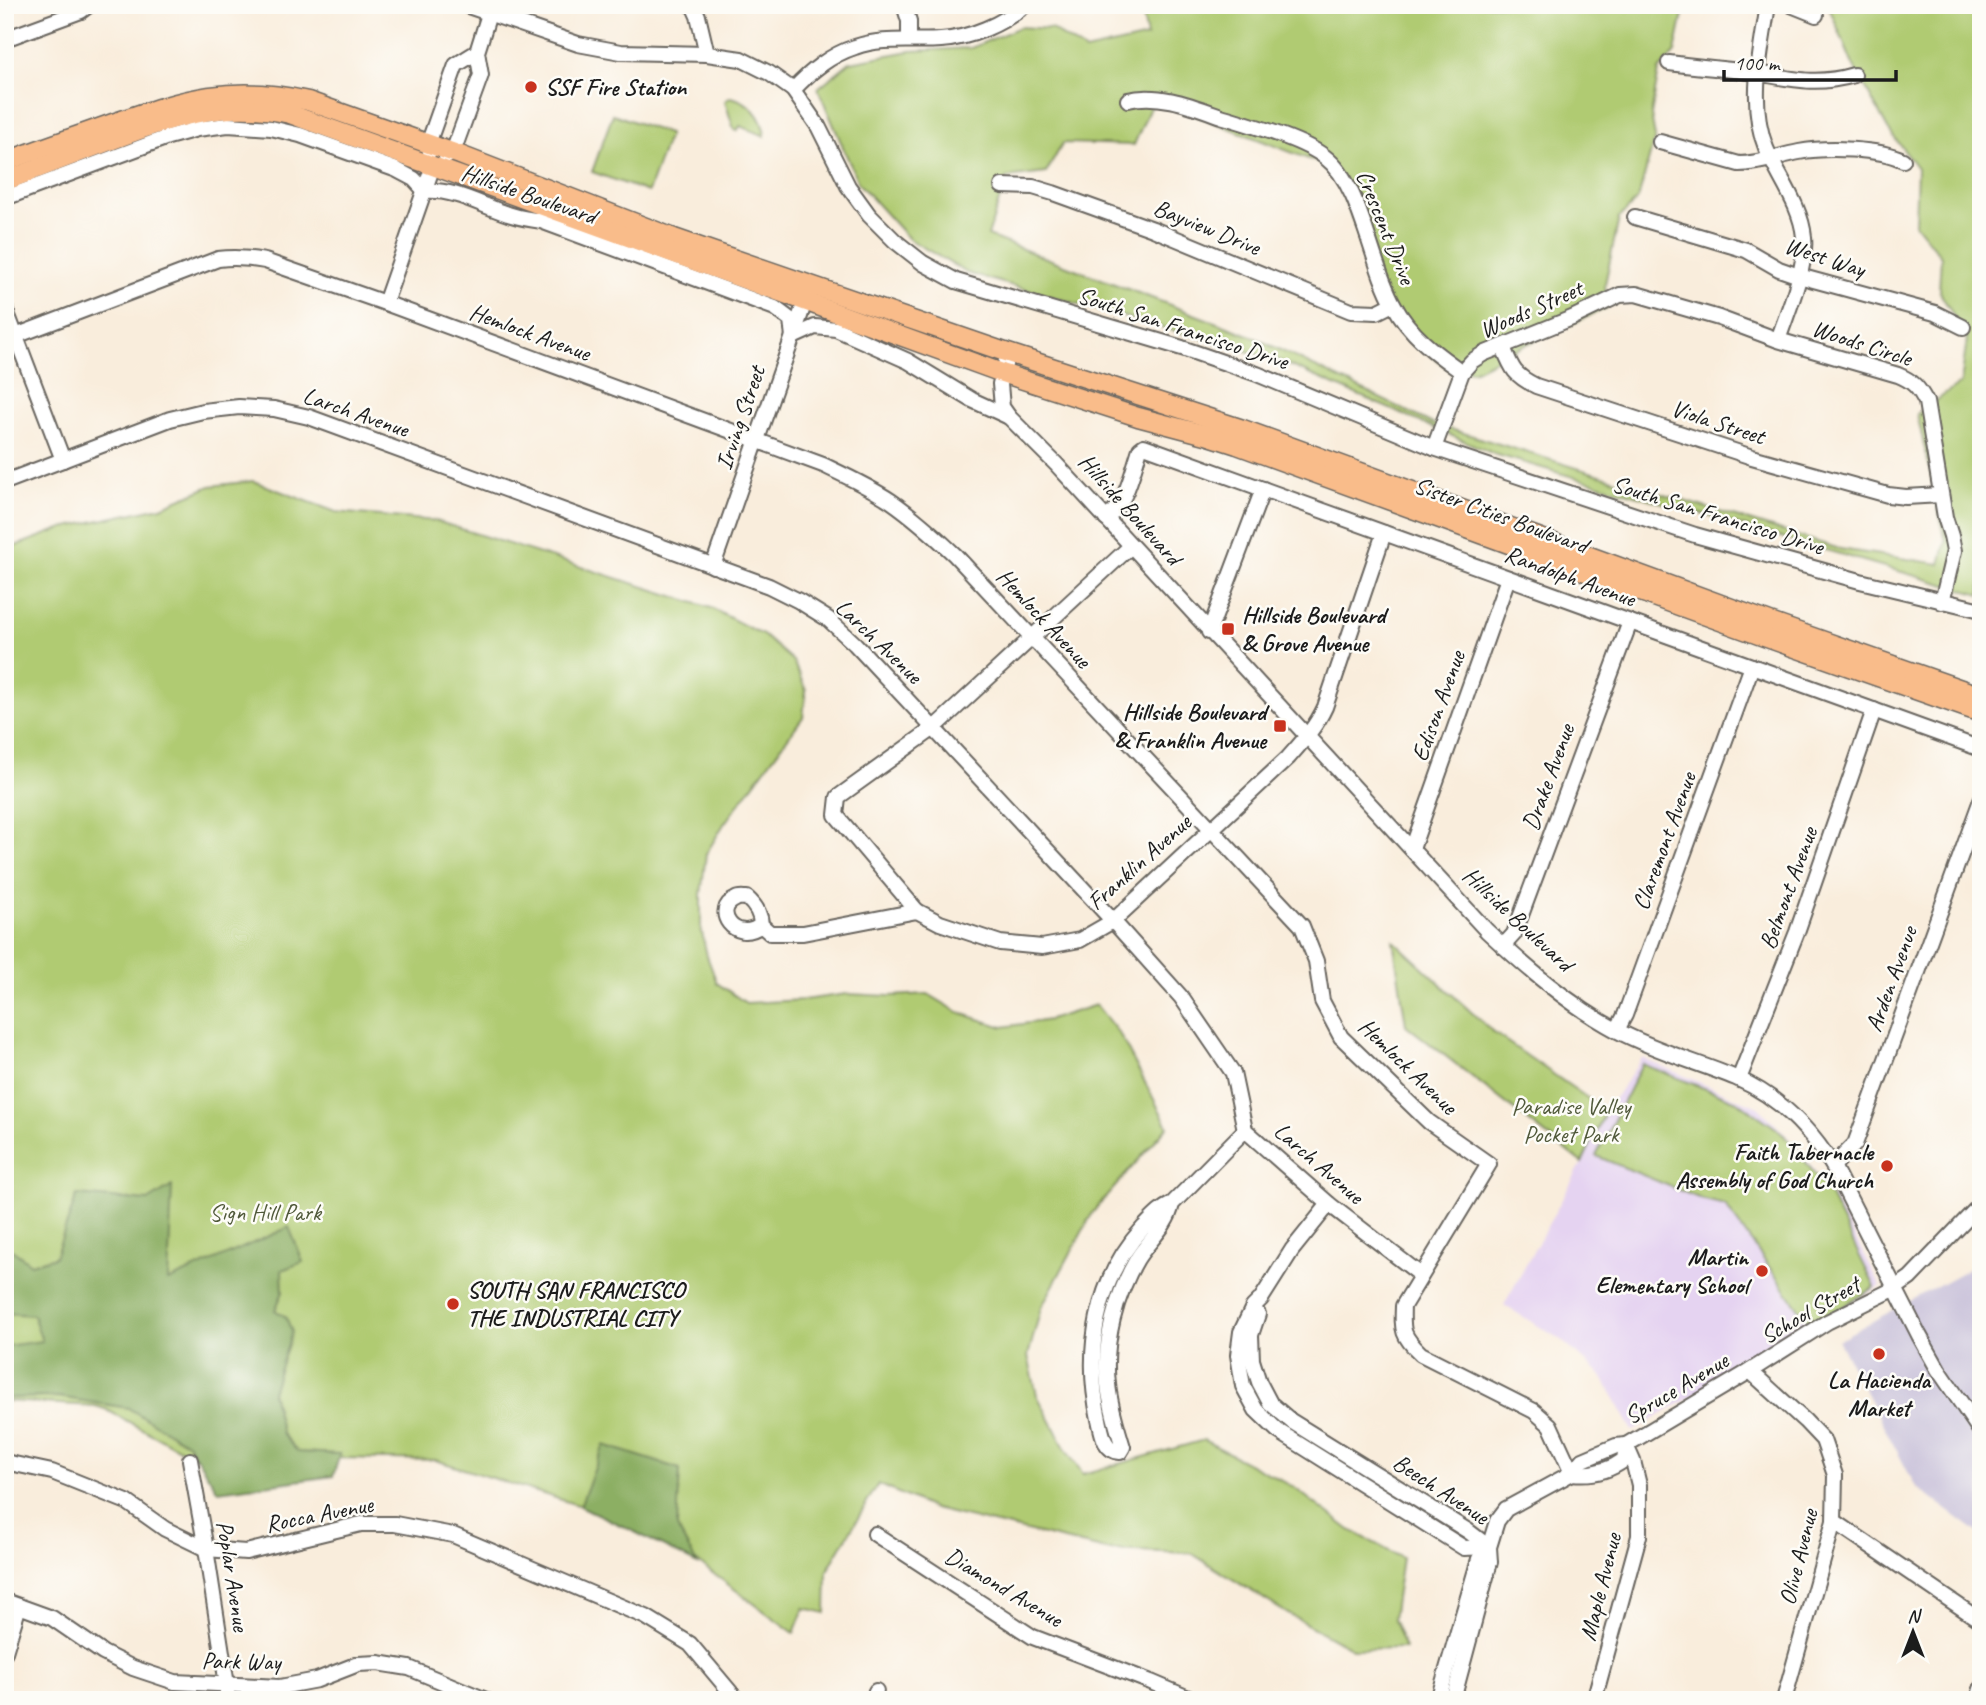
<svg xmlns="http://www.w3.org/2000/svg" width="1986" height="1705" font-family="Caveat,sans-serif">
  <rect width="100%" height="100%" fill="#fdfcf7"/>
  <filter id="ink" filterUnits="userSpaceOnUse"><feTurbulence type="fractalNoise" baseFrequency=".0143" numOctaves="2"/><feDisplacementMap in="SourceGraphic" scale="14" xChannelSelector="R" yChannelSelector="G"/><feConvolveMatrix kernelMatrix="1 2 1 2 8 2 1 2 1" color-interpolation-filters="sRGB"/></filter>
  <filter id="wash" filterUnits="userSpaceOnUse"><feTurbulence type="fractalNoise" baseFrequency=".00686" numOctaves="4" result="noise"/><feDisplacementMap in="SourceGraphic" scale="28" xChannelSelector="R" yChannelSelector="G"/><feGaussianBlur stdDeviation="1.57" result="paint"/><feColorMatrix in="noise" values="0 0 0 0 0 0 0 0 0 0 0 0 0 0 0 0 0 1.4 0 .05"/><feComposite in="paint" operator="in"/></filter>
  <g filter="url(#wash)">
    <rect width="100%" height="100%" fill="#f9eddc"/>
    <!-- built -->
    <path fill="#e5d3f1" d="M1642 1058 1758 1107 1797 1146 1833 1197 1881 1286 1633 1431 1602 1376 1561 1340 1504 1305 1582 1163 1606 1111Z"/>
    <!-- industrial -->
    <path fill="#c7c0d9" d="M1981 1262V1535L1916 1487 1838 1340Z"/>
    <!-- green -->
    <g fill="#b0cb72" stroke="#667447" stroke-width="2">
      <path d="M1141 5H1685L1675 52 1659 70 1651 115 1655 137 1638 199 1619 218 1605 284 1607 308 1529 343 1473 371 1446 367 1402 332 1381 291 1338 183 1319 163 1185 111 1151 105 1134 145 1063 143 1046 173 1006 178 988 236 1249 335 1431 423 1840 549 1940 564 1946 542 1917 414 1961 383 1967 339 1939 291 1941 256 1915 224 1917 168 1888 129 1853 65 1829 7 1824 5H1981V595L1494 454 1275 359 967 273 909 239 858 183 818 88 850 62 910 51 971 48 1020 27 1051 29 1085 51 1147 37Z"/>
      <path d="M730 97C749 100 763 117 765 136L740 126 737 131 734 130 725 101Z"/>
      <path d="M613 114 669 134 648 192 592 172Z"/>
      <path d="M253 481 336 512 436 521 711 608 763 635 793 661 806 690 803 717 724 824 706 854 701 895V928L707 956 717 983 746 1003 803 1000 847 994 890 996 928 994 960 1013 1003 1027 1049 1020 1096 1005 1120 1035 1168 1126 1093 1212 1041 1308 1028 1356 1037 1395 1066 1450 1083 1474 1204 1440 1292 1486 1350 1530 1402 1558 1393 1619 1405 1648 1352 1649 1288 1614 1191 1553 1106 1550 934 1509 878 1484 827 1571 826 1613 804 1608 794 1633 695 1560 581 1506 435 1460 341 1458 209 1465 105 1409 95 1406 5 1401V550L63 528 161 507 210 486Z"/>
      <path d="M1393 940 1493 1032 1606 1111 1582 1163 1406 1025Z"/>
      <path d="M1642 1064 1737 1101 1776 1128 1791 1142 1828 1192 1875 1287 1811 1326 1725 1205 1701 1199 1596 1156Z"/>
    </g>
    <!-- forest -->
    <g fill="#8caf64" stroke="#546640" stroke-width="2">
      <path d="M172 1186 168 1281 289 1227 303 1262 282 1270 283 1292 275 1310 286 1317 292 1332 272 1392 282 1434 298 1452 340 1454 333 1476 218 1491 188 1444 128 1408 58 1397 5 1398V1346L42 1341 33 1315 6 1313 5 1256 12 1250 31 1264 55 1257 77 1195 148 1201Z"/>
      <path d="M604 1445 680 1469 677 1527 697 1564 631 1530 580 1506Z"/>
    </g>
  </g>
  <g filter="url(#ink)">
    <g fill="none" stroke-linecap="round" stroke-linejoin="round">
      <!-- minor casing -->
      <g stroke="#69655f" stroke-width="18">
        <g id="minor">
          <path d="M465 5 578 44 621 52 707 54 741 59 769 73 793 90 818 126 848 186 869 215 895 241 923 263 956 281 1182 348 1257 374 1434 448 1695 535 1860 581 1981 610"/>
          <path d="M693 5 698 16 707 54"/>
          <path d="M904 5 909 21V40"/>
          <path d="M1768 5C1761 51 1748 103 1766 148 1778 177 1801 205 1804 237 1807 268 1788 310 1778 340"/>
          <path d="M1791 5 1816 15"/>
          <path d="M5 39 81 11 89 5"/>
          <path d="M1669 63C1699 67 1728 69 1757 73 1793 79 1816 86 1854 75"/>
          <path d="M793 90C811 71 830 55 855 47 882 37 912 42 941 40 970 38 1003 24 1025 5"/>
          <path d="M1128 100C1158 92 1193 106 1221 116 1250 125 1302 139 1325 157 1362 185 1370 264 1394 305 1410 335 1435 353 1462 372"/>
          <path d="M1660 142 1739 164C1760 164 1778 156 1799 152 1825 147 1879 148 1903 160"/>
          <path d="M430 151 428 144 456 65 477 52"/>
          <path d="M446 157 453 152 481 75 477 52 489 14"/>
          <path d="M1002 186 1033 187 1053 193 1153 229 1351 311 1377 312 1393 304"/>
          <path d="M425 191C455 189 480 205 508 214 519 218 530 219 541 221L775 308 791 320 793 337"/>
          <path d="M5 198 168 137 197 129 228 125 271 128 300 135 397 170 414 179 425 191"/>
          <path d="M1635 217 1746 250 1779 269 1799 276 1935 313 1963 327"/>
          <path d="M385 303 433 166"/>
          <path d="M5 308 63 460"/>
          <path d="M793 337 815 327 836 329 908 361 972 400 1009 417"/>
          <path d="M5 340 218 259C235 257 249 258 265 261L385 303 823 465C846 476 870 487 891 501 914 517 935 536 955 555L1302 926 1316 961 1322 1001 1341 1037 1429 1122 1489 1164 1403 1306C1402 1331 1402 1336 1421 1354L1534 1411 1550 1425 1572 1473"/>
          <path d="M1503 347C1512 369 1514 375 1536 386L1752 457 1888 495 1906 497 1941 495"/>
          <path d="M1008 353 1000 384 1002 407 1009 417 1056 464 1487 931C1527 968 1569 1005 1618 1031 1656 1051 1697 1062 1736 1078 1778 1096 1810 1129 1833 1166L1919 1335 1938 1369 1981 1432"/>
          <path d="M1434 448 1462 372 1472 361 1483 354 1572 318 1620 295 1636 294 1719 318 1778 340 1898 375C1913 381 1919 388 1926 402L1945 517 1951 536 1954 551 1942 602"/>
          <path d="M5 482 170 419 203 411 239 407 274 409 309 417 769 586 799 601 828 619 855 644 1113 921 1181 997 1233 1073 1245 1130 1329 1204 1421 1275"/>
          <path d="M1106 519C1128 500 1131 476 1140 449L1144 446 1981 749"/>
          <path d="M713 566 808 293"/>
          <path d="M1209 632 1263 489"/>
          <path d="M1412 849 1508 578"/>
          <path d="M917 911 836 815 838 797 934 728 1131 546"/>
          <path d="M761 925C735 945 711 909 736 899 739 897 743 898 747 898 756 906 761 914 761 925L770 933H803L917 911 940 923 1000 943 1042 947 1080 940 1113 921 1288 758C1302 742 1316 727 1325 707L1384 533"/>
          <path d="M1503 946 1514 934 1630 622"/>
          <path d="M1617 1030 1625 1015 1752 666"/>
          <path d="M1739 1079 1797 932 1874 710"/>
          <path d="M1833 1166 1855 1144 1981 800"/>
          <path d="M1172 1204C1167 1227 1149 1240 1137 1259 1116 1295 1103 1342 1108 1384 1110 1406 1117 1427 1123 1447L1120 1452C1104 1451 1102 1433 1099 1419 1084 1352 1096 1279 1143 1228 1153 1218 1159 1210 1172 1204L1245 1130"/>
          <path d="M1329 1204 1292 1250 1261 1299 1253 1307 1241 1332 1238 1355 1243 1386 1256 1410 1278 1431 1464 1548 1489 1547"/>
          <path d="M1258 1314 1251 1335 1252 1360 1259 1382 1270 1403 1291 1421 1468 1531 1489 1547"/>
          <path d="M1750 1371 1805 1421 1823 1440 1835 1475 1834 1521 1784 1700"/>
          <path d="M190 1460 206 1549 227 1685V1700"/>
          <path d="M5 1462 52 1472 127 1502 165 1529 206 1549 246 1552 361 1524H395L453 1535 646 1617 690 1644 737 1700"/>
          <path d="M1572 1473C1590 1475 1609 1471 1624 1460L1626 1445"/>
          <path d="M1834 1521 1981 1621"/>
          <path d="M875 1534 1033 1637 1151 1682 1193 1700"/>
          <path d="M5 1601 52 1618 103 1653 133 1668 175 1682 280 1687 317 1680 358 1664 378 1663 409 1668 486 1700"/>
          <path d="M5 1652 19 1606"/>
          <path d="M873 1700 876 1691"/>
          <path d="M1438 1700 1479 1559 1489 1547"/>
          <path d="M1453 1700 1490 1562 1489 1547 1497 1521 1506 1509 1572 1473 1583 1460 1616 1446 1626 1445 1750 1371 1827 1322 1894 1289 1910 1278 1981 1204"/>
          <path d="M1594 1700 1639 1536V1485L1633 1461 1626 1445"/>
          <path d="M1978 1700 1981 1689"/>
        </g>
      </g>
      <!-- major casing -->
      <g stroke="#69655f" stroke-width="21">
        <g id="major">
          <path d="M5 162C41 148 77 136 113 123 183 99 233 83 308 101L460 155 674 238 1008 353 1243 429 1770 622 1981 696"/>
          <path d="M5 181C39 168 73 155 107 142 170 118 222 99 290 114L1002 373 1138 417 1206 435 1237 445 1764 637 1981 713"/>
        </g>
      </g>
      <!-- minor -->
      <use href="#minor" stroke="#fff" stroke-width="14"/>
      <!-- major -->
      <use href="#major" stroke="#f9bc8a" stroke-width="18"/>
    </g>
  </g>
  <!-- markers -->
  <g fill="#c8321e" stroke="#fdfcf7" stroke-width="2.5">
    <circle cx="531" cy="87" r="7"/>
    <rect x="1221" y="622" width="14" height="14" rx="3.5"/>
    <rect x="1273" y="719" width="14" height="14" rx="3.5"/>
    <circle cx="1887" cy="1166" r="7"/>
    <circle cx="1762" cy="1271" r="7"/>
    <circle cx="453" cy="1304" r="7"/>
    <circle cx="1879" cy="1354" r="7"/>
  </g>
  <g text-anchor="middle" stroke-width="5" stroke-linejoin="round" paint-order="stroke">
    <!-- poi labels -->
    <g font-size="24" font-weight="bold" fill="#1c1c1c" stroke="#fdfcf7" text-anchor="start">
      <text x="545" y="95">SSF Fire Station</text>
      <text x="1242" y="623">Hillside Boulevard<tspan x="1242" dy="28">&amp; Grove Avenue</tspan></text>
      <text x="1266" y="720" text-anchor="end">Hillside Boulevard<tspan x="1266" dy="28">&amp; Franklin Avenue</tspan></text>
      <text x="1873" y="1160" text-anchor="end">Faith Tabernacle<tspan x="1873" dy="28">Assembly of God Church</tspan></text>
      <text x="1748" y="1265" text-anchor="end">Martin<tspan x="1748" dy="28">Elementary School</tspan></text>
      <text x="467" y="1298">SOUTH SAN FRANCISCO<tspan x="467" dy="28">THE INDUSTRIAL CITY</tspan></text>
      <text x="1879" y="1388" text-anchor="middle">La Hacienda<tspan x="1879" dy="28">Market</tspan></text>
    </g>
    <!-- street labels -->
    <g font-size="24" fill="#1c1c1c" stroke="#fdfcf7">
      <text transform="translate(529 194) rotate(19)" y="8">Hillside Boulevard</text>
      <text transform="translate(1207 227) rotate(22)" y="8">Bayview Drive</text>
      <text transform="translate(1386 227) rotate(68)" y="8">Crescent Drive</text>
      <text transform="translate(1825 257) rotate(18)" y="8">West Way</text>
      <text transform="translate(1531 309) rotate(-24)" y="8">Woods Street</text>
      <text transform="translate(1183 328) rotate(18)" y="8">South San Francisco Drive</text>
      <text transform="translate(530 332) rotate(20)" y="8">Hemlock Avenue</text>
      <text transform="translate(1862 343) rotate(18)" y="8">Woods Circle</text>
      <text transform="translate(356 412) rotate(19)" y="8">Larch Avenue</text>
      <text transform="translate(740 418) rotate(-71)" y="8">Irving Street</text>
      <text transform="translate(1718 422) rotate(18)" y="8">Viola Street</text>
      <text transform="translate(1130 509) rotate(48)" y="8">Hillside Boulevard</text>
      <text transform="translate(1501 515) rotate(20)" y="8">Sister Cities Boulevard</text>
      <text transform="translate(1718 515) rotate(17)" y="8">South San Francisco Drive</text>
      <text transform="translate(1570 576) rotate(20)" y="8">Randolph Avenue</text>
      <text transform="translate(1044 618) rotate(47)" y="8">Hemlock Avenue</text>
      <text transform="translate(879 641) rotate(44)" y="8">Larch Avenue</text>
      <text transform="translate(1438 706) rotate(-70)" y="8">Edison Avenue</text>
      <text transform="translate(1548 777) rotate(-70)" y="8">Drake Avenue</text>
      <text transform="translate(1664 841) rotate(-70)" y="8">Claremont Avenue</text>
      <text transform="translate(1139 862) rotate(-42)" y="8">Franklin Avenue</text>
      <text transform="translate(1788 888) rotate(-70)" y="8">Belmont Avenue</text>
      <text transform="translate(1518 919) rotate(43)" y="8">Hillside Boulevard</text>
      <text transform="translate(1891 979) rotate(-70)" y="8">Arden Avenue</text>
      <text transform="translate(1408 1066) rotate(44)" y="8">Hemlock Avenue</text>
      <text transform="translate(1319 1163) rotate(41)" y="8">Larch Avenue</text>
      <text transform="translate(1810 1310) rotate(-30)" y="8">School Street</text>
      <text transform="translate(1676 1388) rotate(-31)" y="8">Spruce Avenue</text>
      <text transform="translate(1441 1489) rotate(33)" y="8">Beech Avenue</text>
      <text transform="translate(319 1514) rotate(-11)" y="8">Rocca Avenue</text>
      <text transform="translate(1798 1557) rotate(-76)" y="8">Olive Avenue</text>
      <text transform="translate(233 1576) rotate(81)" y="8">Poplar Avenue</text>
      <text transform="translate(1004 1587) rotate(31)" y="8">Diamond Avenue</text>
      <text transform="translate(1600 1587) rotate(-76)" y="8">Maple Avenue</text>
      <text transform="translate(241 1661) rotate(1)" y="8">Park Way</text>
    </g>
    <!-- park labels -->
    <g font-size="24" fill="#50593a" stroke="#fdfcf7">
      <text x="1571" y="1114">Paradise Valley<tspan x="1571" dy="28">Pocket Park</tspan></text>
      <text x="265" y="1220">Sign Hill Park</text>
    </g>
  </g>
  <!-- margin -->
  <rect width="1986" height="1705" fill="none" stroke="#fdfcf7" stroke-width="28"/>
  <!-- north arrow -->
  <g transform="translate(1913 1632)" stroke="#fdfcf7" stroke-width="5" paint-order="stroke">
  <path d="M0-5L12 26L0 18L-12 26Z" fill="#1c1c1c"/>
  <text y="-10" font-size="19" font-weight="bold" text-anchor="middle" fill="#1c1c1c">N</text>
  </g>
  <!-- scale -->
  <path d="M1724 70v10h172v-10" fill="none" stroke="#1c1c1c" stroke-width="3.5"/>
  <text x="1734" y="70" font-size="21" fill="#1c1c1c" stroke="#fdfcf7" stroke-width="5" paint-order="stroke">100 m</text>
</svg>
